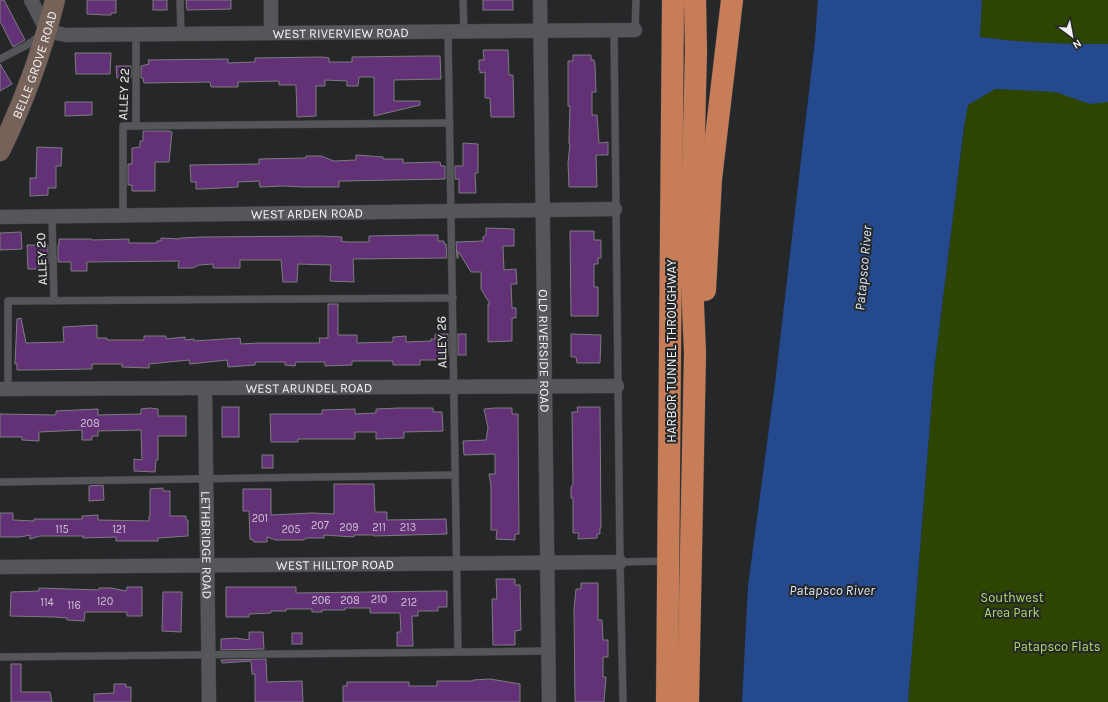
<svg xmlns="http://www.w3.org/2000/svg" width="1108" height="702" font-family="Karla,sans-serif">
  <rect width="100%" height="100%" fill="#252729"/>
  <!-- green -->
  <path fill="#2e4401" d="M982 0H1108V702H908L934 372 964 127 979 37Z"/>
  <!-- water -->
  <path fill="#24498d" d="M818 0H982L980 37C1023 43 1064 44 1108 44V102L1090 104 1055 92 995 89 968 105 964 127 934 372 908 702H742L748 586 775 383 815 40Z"/>
  <!-- building -->
  <g fill="#623176" stroke="#7e7c7f">
    <path d="M0 0H4L25 40 13 47 0 21Z"/>
    <path d="M87 0H116V13H111V15H105L87 14Z"/>
    <rect x="153" y="0" width="14" height="10"/>
    <path d="M186 0H231V9L187 10Z"/>
    <rect x="483" y="0" width="30" height="10"/>
    <path d="M483 50H508L509 75H513L514 117H491L490 98H485V72L480 73V70H479V60H484Z"/>
    <path d="M75 53H111L110 74H76Z"/>
    <path d="M573 55H591V60H594L595 65 596 92H592V115H597L599 143 608 142V155H596L597 187H569L568 163 570 144H569V137L570 106H568V61H573Z"/>
    <path d="M423 56H440L441 79 394 80V101H420V105L374 116V77H359L358 86H347V81L325 80V86H316V116L297 117 296 85H279V81L238 82V87H211L210 82 144 83 143 78H141V66L149 64 148 60 228 59V63L255 62V58L322 57 329 58V62H352V57Z"/>
    <path d="M0 64 12 84 0 91Z"/>
    <path d="M116 66H131V78H117Z"/>
    <path d="M65 102H92V115L65 116Z"/>
    <path d="M143 131H170V132H172L169 162H155V191H132V185H128V164H132V148L140 147V141H143Z"/>
    <path d="M463 143 478 144V173H475L476 193H459V179H455V166H463Z"/>
    <path d="M37 147 62 148 61 166H56V188H48V195L30 196V178H36Z"/>
    <path d="M356 155 383 157V159H403V163L440 162 441 166H445V179L344 181H339V187H304L283 186 260 187 259 181 238 182V187L202 189H196V182H191L190 165 259 164V159L306 158V156H321L334 161 356 160Z"/>
    <path d="M486 228 514 229V246H503L504 270 516 269 517 284H511L512 308H516V318H512V341L488 342V304H490L481 289V272H471L458 251V258H457L456 242 483 241V237L486 235Z"/>
    <path d="M570 231H594V240H601V258H598V264H594V287H598V316H571Z"/>
    <path d="M21 232 22 249 0 250V233Z"/>
    <path d="M422 235H438V241H444V244H446L447 258 353 259 354 282 330 281 331 265 298 264 297 282H283L281 260H240V268H213V264L199 265 193 268H178L179 261 87 262V271H71V262H58V245H59V239H91L92 240 129 239V243H157V241H161V238L180 239V238L201 237 321 236 342 237 341 241 347 242H369V236Z"/>
    <path d="M27 245H48V263H40V269H28Z"/>
    <path d="M328 304H338V335H357V343L393 342V337L406 336V342L431 341V339H435V334H448V355H445V360H420V365H393V361H352V365L325 366V362H296L295 366 285 365V362H255V365L228 367 227 360 190 364 189 360 149 364V368L122 367V364H92V369L30 370H17V364H15L17 319 21 318 26 343 64 342 63 327 97 325V338H107V340H144V336H166V339L185 337V340L194 339V341L240 338 241 344 259 343H320L319 338H328Z"/>
    <rect x="458" y="334" width="8" height="21"/>
    <path d="M571 334 601 335 600 363H577L576 357H571Z"/>
    <rect x="222" y="407" width="17" height="30"/>
    <path d="M577 407H600L601 528H600V534H597V538L578 539 579 533H573V498H571V487L573 484 572 412H578Z"/>
    <path d="M399 408H433V412H442L443 431 404 432V438L376 439V432H355V439H298V442H271L270 414H322V410L355 409V414L376 413V409Z"/>
    <path d="M495 408H512V414H518L519 534H515V540L496 539 497 530H491V486L489 474H495V454L464 455 463 441 486 440 488 428 484 409Z"/>
    <path d="M98 409V415L141 414V409L150 408 158 409V416H186V436H158V460H156L155 472 134 471V459L142 460 141 430 98 431V436H92V440H82V430L39 432V441L22 440V437H0V414L55 415 56 414V411Z"/>
    <rect x="262" y="455" width="11" height="13"/>
    <path d="M334 484H374L375 512H387V520L446 519 447 534 374 536V535H354V537L324 535V538H307L303 540H276L267 537V542H254L253 540 250 539 249 511H243V489H271V515L312 513 334 514Z"/>
    <path d="M103 485 104 500 89 501V486Z"/>
    <path d="M163 488V491H170V516H186V520H188V536L158 538V541H116V537L83 538V536H40L30 539V535L20 537H0V513H13V520L34 521V519H82V516L98 515V520L149 521V516H150V489Z"/>
    <path d="M496 579H515V585H520L521 630 515 631V645H493L492 599H497Z"/>
    <path d="M581 583H598V620H602L603 640H608V657H603V677H606L604 702H575L574 609 576 589H581Z"/>
    <path d="M127 587H142V616H127V612H85L84 621 67 620V618L54 617 10 616 11 592 39 591V588L99 590V588H111L126 591Z"/>
    <path d="M226 587H296V593L442 591H447V607H438V611H418V616H412L413 646H397V632H401L400 613H370V608H345V610H322V612H312V609H286V611H271V613L249 614V617H226Z"/>
    <path d="M163 592H182L181 632 162 631Z"/>
    <path d="M249 632H263L264 649 221 650V639L236 638 249 640Z"/>
    <rect x="292" y="633" width="10" height="11"/>
    <path d="M266 659 267 682 302 681 303 702H255V674H252L251 661 222 663 221 660Z"/>
    <path d="M11 664H21V692H50L52 702H11Z"/>
    <path d="M490 679 520 684V702H343V686H347V682H409V686H437V681H473V680Z"/>
    <path d="M114 684H126V687H131V702H94V694L114 693Z"/>
  </g>
  <g fill="none" stroke-linecap="round" stroke-linejoin="round">
    <!-- service casing -->
    <g stroke="#404244" stroke-width="8">
      <g id="service">
        <path d="M180 0 181 34"/>
        <path d="M463 0 464 32"/>
        <path d="M614 30 620 562 623 702"/>
        <path d="M635 30 636 0"/>
        <path d="M448 32 458 652"/>
        <path d="M0 59 27 45 41 35"/>
        <path d="M136 126 450 123"/>
        <path d="M123 215V126H136V35"/>
        <path d="M52 216 54 301"/>
        <path d="M8 389V301L453 298"/>
        <path d="M0 482 455 475"/>
        <path d="M620 562 667 561"/>
        <path d="M0 657 548 651"/>
      </g>
    </g>
    <!-- minor casing -->
    <g stroke="#404244" stroke-width="15">
      <g id="minor">
        <path id="s1" d="M31 0 47 31 66 35 635 30"/>
        <path d="M271 0V33"/>
        <path id="s2" d="M540 0 549 702"/>
        <path id="s3" d="M0 217 615 209"/>
        <path id="s4" d="M205 388 209 702"/>
        <path id="s5" d="M0 389 617 386"/>
        <path id="s6" d="M0 567 620 562"/>
      </g>
    </g>
    <!-- secondary casing -->
    <g stroke="#404244" stroke-width="21">
      <g id="secondary">
        <path id="s7" d="M0 151C24 102 42 52 55 0"/>
      </g>
    </g>
    <!-- motorway casing -->
    <g stroke="#404244" stroke-width="23">
      <g id="motorway">
        <path d="M705 290 711 179 732 0"/>
        <path d="M667 702 673 0"/>
        <path d="M688 702 695 353 691 257 696 50 695 0"/>
      </g>
    </g>
    <!-- service -->
    <use href="#service" stroke="#555659" stroke-width="7"/>
    <!-- minor -->
    <use href="#minor" stroke="#555659" stroke-width="14"/>
    <!-- secondary -->
    <use href="#secondary" stroke="#776259" stroke-width="20"/>
    <!-- motorway -->
    <use href="#motorway" stroke="#c77e58" stroke-width="22"/>
  </g>
  <g text-anchor="middle" stroke-width="4" stroke-linejoin="round" paint-order="stroke">
    <!-- number labels -->
    <g font-size="11" fill="#cdc1d4">
      <text x="90" y="427">208</text>
      <text x="260" y="522">201</text>
      <text x="320" y="529">207</text>
      <text x="349" y="531">209</text>
      <text x="379" y="531">211</text>
      <text x="408" y="531">213</text>
      <text x="62" y="533">115</text>
      <text x="119" y="533">121</text>
      <text x="291" y="533">205</text>
      <text x="379" y="603">210</text>
      <text x="321" y="604">206</text>
      <text x="350" y="604">208</text>
      <text x="105" y="605">120</text>
      <text x="47" y="606">114</text>
      <text x="409" y="606">212</text>
      <text x="74" y="609">116</text>
    </g>
    <!-- street labels -->
    <g font-size="13" fill="#f1f1f3" stroke="#252729">
      <text dy="5" stroke="none"><textPath href="#s1" startOffset="329">WEST RIVERVIEW ROAD</textPath></text>
      <text dy="5" stroke="none"><textPath href="#s7" startOffset="93">BELLE GROVE ROAD</textPath></text>
      <text transform="translate(123 94) rotate(-88)" y="5">ALLEY 22</text>
      <text dy="5" stroke="none"><textPath href="#s3" startOffset="307">WEST ARDEN ROAD</textPath></text>
      <text transform="translate(41 259) rotate(-92)" y="5">ALLEY 20</text>
      <text transform="translate(441 342) rotate(-91)" y="5">ALLEY 26</text>
      <text dy="5" stroke="none"><textPath href="#s2" startOffset="351">OLD RIVERSIDE ROAD</textPath></text>
      <text transform="translate(671 351) rotate(-90)" y="5">HARBOR TUNNEL THROUGHWAY</text>
      <text dy="5" stroke="none"><textPath href="#s5" startOffset="309">WEST ARUNDEL ROAD</textPath></text>
      <text dy="5" stroke="none"><textPath href="#s4" startOffset="157">LETHBRIDGE ROAD</textPath></text>
      <text dy="5" stroke="none"><textPath href="#s6" startOffset="335">WEST HILLTOP ROAD</textPath></text>
    </g>
    <!-- park labels -->
    <g font-size="13" fill="#acdb69" stroke="#252729">
      <text x="1012" y="602">Southwest<tspan x="1012" dy="15">Area Park</tspan></text>
      <text x="1057" y="651">Patapsco Flats</text>
    </g>
    <!-- water labels -->
    <g font-size="14" font-style="italic" fill="#d8e4f8" stroke="#252729">
      <text transform="translate(863 268) rotate(-85)" y="5">Patapsco River</text>
      <text x="832" y="595">Patapsco River</text>
    </g>
  </g>
  <!-- north arrow -->
  <g transform="translate(1072 36) rotate(148)" stroke="#252729" stroke-width="3" paint-order="stroke">
  <path d="M0-3L7 15L0 10L-7 15Z" fill="#f1f1f3"/>
  <text y="-6" font-size="11" font-weight="bold" text-anchor="middle" fill="#f1f1f3">N</text>
  </g>
</svg>
